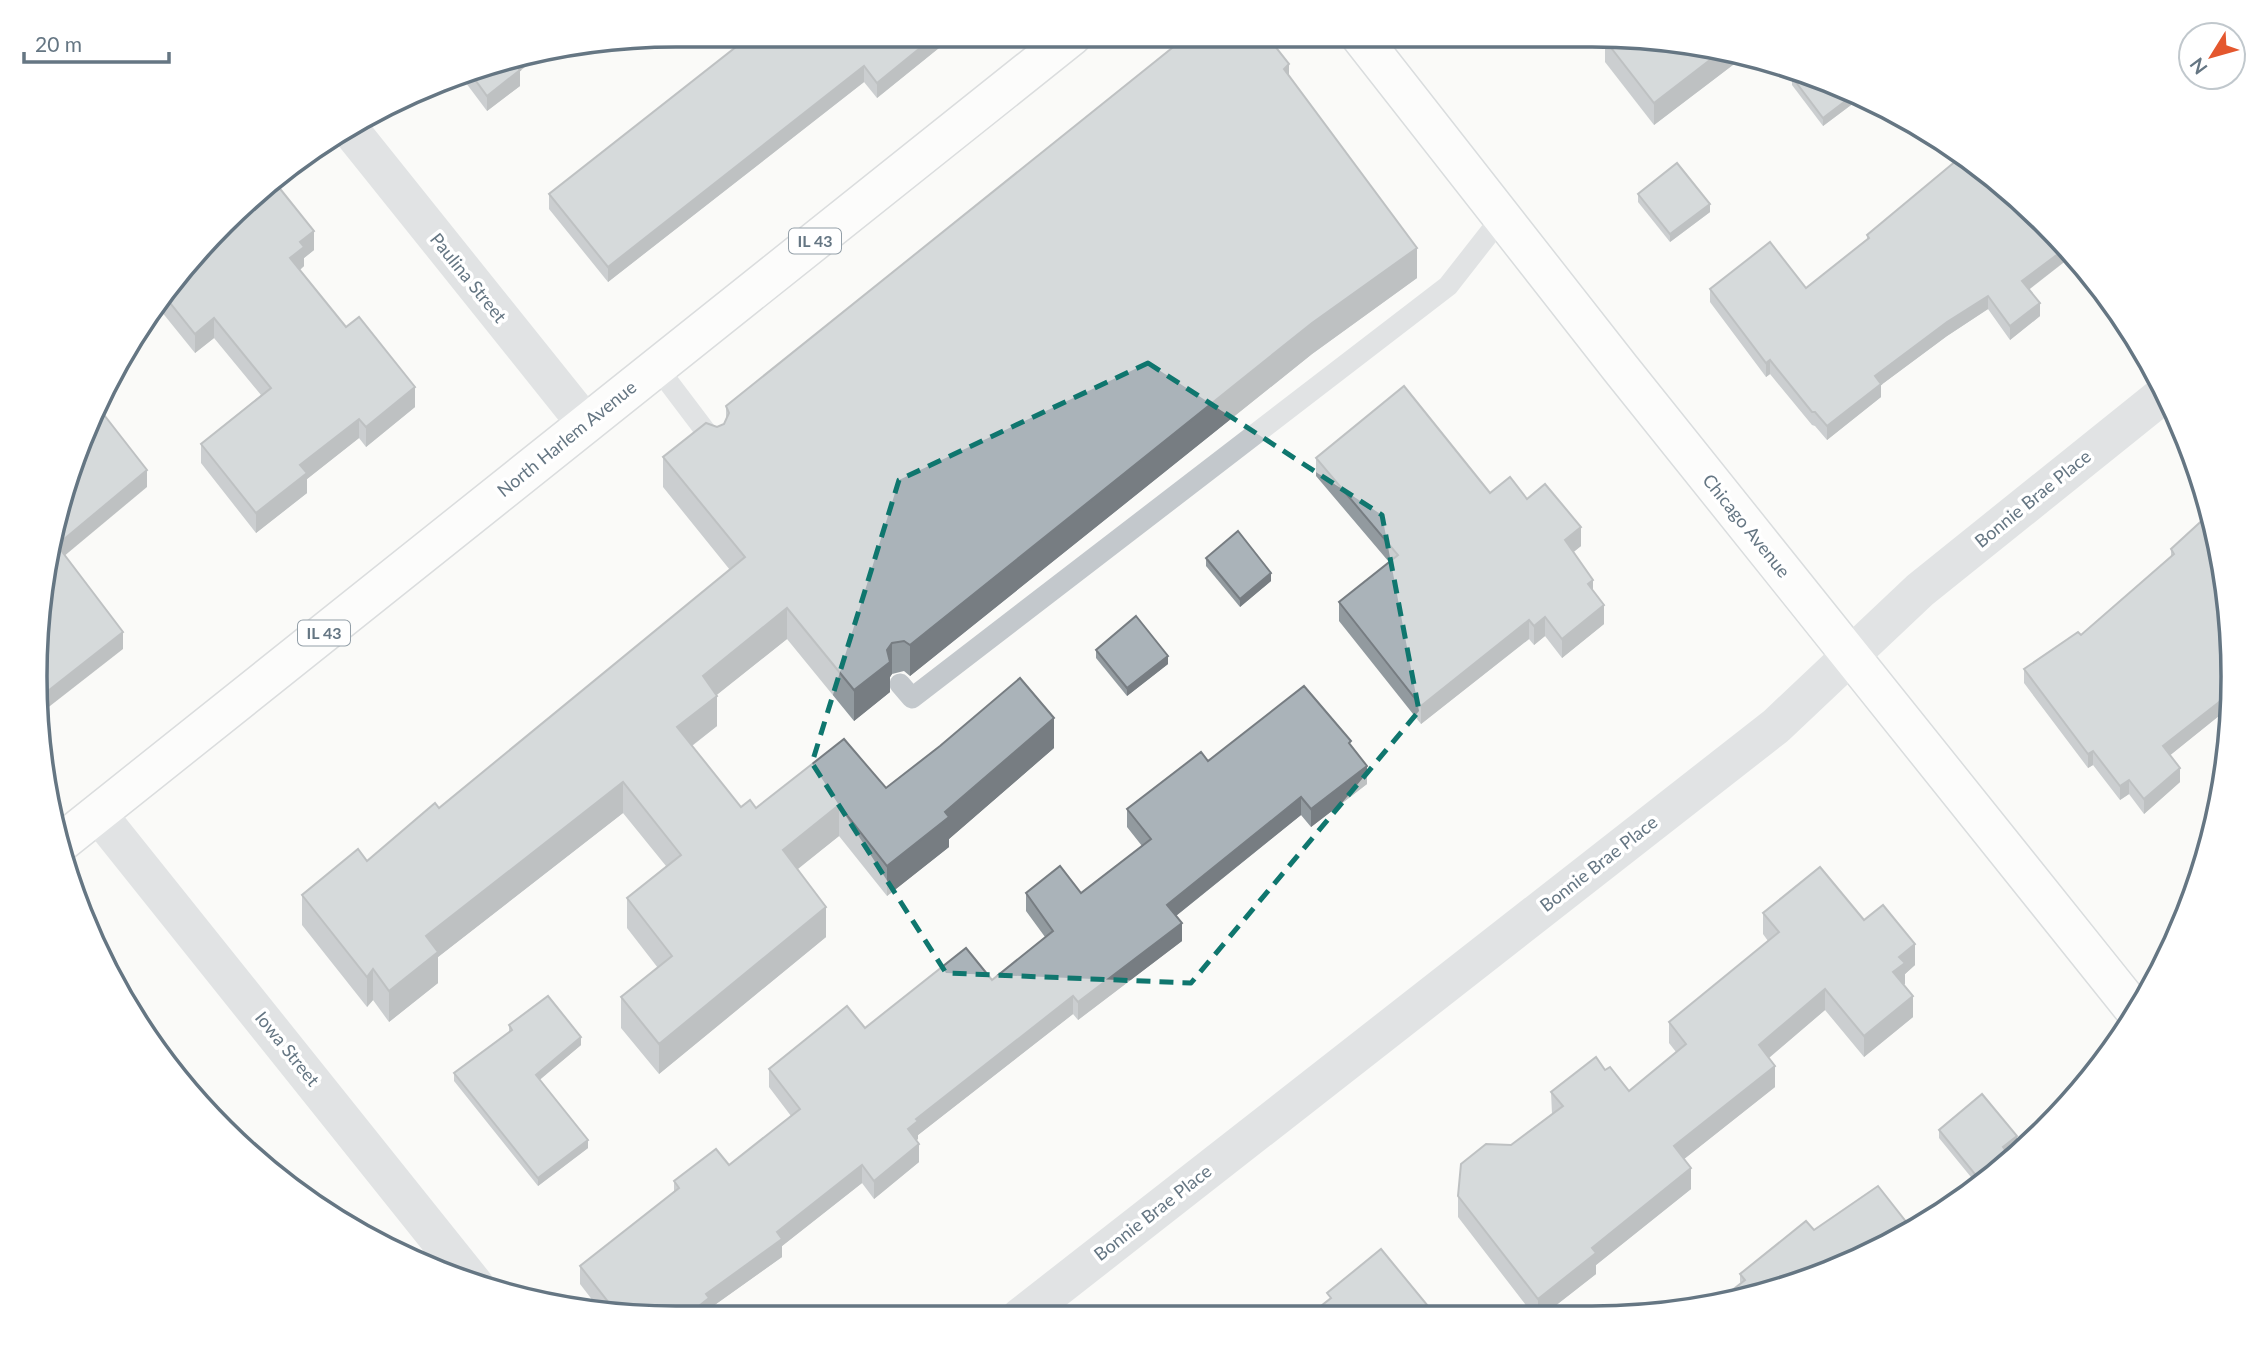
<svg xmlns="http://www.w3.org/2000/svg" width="2268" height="1353" font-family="Lato,sans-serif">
  <rect width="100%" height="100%" fill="#fafaf8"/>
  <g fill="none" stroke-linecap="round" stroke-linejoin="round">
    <!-- secondary casing -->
    <g stroke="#b3babf" stroke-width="41">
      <path id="secondary" d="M1360 36 1621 369 2136 1012"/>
    </g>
    <!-- primary casing -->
    <g stroke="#b5babe" stroke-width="41">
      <path id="primary" d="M62 842 1072 36"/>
    </g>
    <!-- lane -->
    <g stroke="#c3c8cc" stroke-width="21">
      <path d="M657 367 716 445"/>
      <path d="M900 684 912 698 1448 286 1502 217"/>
    </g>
    <!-- street -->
    <g stroke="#c3c8cc" stroke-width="38">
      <path d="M352 132 586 424"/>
      <path d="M98 814 475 1285"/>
      <path d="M1020 1317 1776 726 1920 590 2164 394"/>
    </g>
    <!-- secondary -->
    <use href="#secondary" stroke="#fff" stroke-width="38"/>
    <!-- primary -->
    <use href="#primary" stroke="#fff" stroke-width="38"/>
  </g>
  <!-- wall -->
  <g fill="#929a9f">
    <path d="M731 35H955L877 98 864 82 608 282 549 209V194L739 45Z"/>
    <path d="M1634 36 1742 58 1654 125 1605 62V40Z"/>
    <path d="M471 69 520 71V86L487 111 460 75Z"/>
    <path d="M1289 76 1417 278 1312 354 910 676 904 671 892 674 890 677V692L854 721 787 639 716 695 717 726 692 746 741 807 756 808 886 788 1054 748 949 839V847L887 896 839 836 797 869 826 937 659 1074 621 1028V997L658 968 627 928V898L666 866 623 813 438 957V983L389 1022 373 1000 367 1007 302 925V895L367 861 439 808 730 570 663 487V457L724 424 726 420V406Z"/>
    <path d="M1792 77 1859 99 1823 126 1792 85Z"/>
    <path d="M275 179V182L314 250 304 258V266L300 270 346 327 415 407 366 447 359 438 307 479V493L256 533 201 463V444L261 395 214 338 195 353 157 306 167 286Z"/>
    <path d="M1638 194 1710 212 1670 242 1638 202Z"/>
    <path d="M1867 235 2029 289 2040 316 2010 340 1988 309 1947 336 1881 385V397L1827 440 1815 426 1812 425 1770 374 1766 377 1710 302V289L1806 288 1867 239Z"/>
    <path d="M1316 458 1490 493 1527 499 1581 546 1573 552 1593 590 1604 624 1562 658 1545 636 1534 645 1529 639 1421 724 1339 621V602L1389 562 1316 476Z"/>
    <path d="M2209 514 2230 707 2170 755 2180 782 2144 814 2129 794 2120 800 2093 765 2088 768 2024 683V669L2081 635 2171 557V549Z"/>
    <path d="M1206 558 1271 581 1240 607 1206 566Z"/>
    <path d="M1096 650 1168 664 1127 696 1096 658Z"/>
    <path d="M1351 745 1367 784 1311 827 1301 815 1176 916 1182 941 1078 1020 1073 1014 918 1135V1139L916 1140 919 1162 874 1199 862 1183 782 1246V1257L709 1309V1316L634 1317 600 1310 580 1284V1266L674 1192V1181L729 1165 791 1116 769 1087V1069L865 1028 992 980 1045 937 1026 911V893H1081L1142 846 1127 827V809L1208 761Z"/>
    <path d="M1763 913 1864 920 1915 965 1905 974 1904 985 1913 1017 1864 1057 1825 1010 1769 1058 1775 1087 1684 1159 1691 1189 1596 1265V1274L1541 1317H1535L1458 1217V1196L1511 1145 1552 1114 1551 1092 1605 1070 1629 1091 1676 1052 1669 1043V1022L1768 941 1763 934Z"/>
    <path d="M509 1025 581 1045 539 1080 588 1148 538 1186 454 1081V1073L509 1033Z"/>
    <path d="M1939 1130 2017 1144 2006 1152 2012 1160 1961 1197V1193L1975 1182 1939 1138Z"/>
    <path d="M1814 1230 1907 1231 1741 1283 1740 1282V1274Z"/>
  </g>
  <!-- shaded-wall -->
  <g fill="#777d82">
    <path d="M936 35H955L877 98V83Z"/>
    <path d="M1719 53 1742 58 1654 125V103Z"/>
    <path d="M536 58 520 71V86L487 111V96L513 62Z"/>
    <path d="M1289 64V95L1284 69Z"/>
    <path d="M864 66V82L608 282V267Z"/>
    <path d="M1852 96 1859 99 1823 126V118Z"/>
    <path d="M1710 204V212L1670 242V234Z"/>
    <path d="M314 231V250L304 258V266L290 278V258L300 242Z"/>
    <path d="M1417 248V278L1312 354 910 676V645L1312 323Z"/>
    <path d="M2066 248 2072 256 2022 295V281Z"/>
    <path d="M1988 296V309L1947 336 1881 385V397L1827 440V426L1875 376 1947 322Z"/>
    <path d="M2040 303V316L2010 340V326Z"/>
    <path d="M214 318V338L195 353V334Z"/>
    <path d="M1770 360V374L1766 377V363Z"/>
    <path d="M415 387V407L366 447V427Z"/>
    <path d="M359 419V438L307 479V493L256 533V513L300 465Z"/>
    <path d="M147 470V487L57 562V545Z"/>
    <path d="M1581 527V546L1565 559V540Z"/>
    <path d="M1271 573V581L1240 607V599Z"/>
    <path d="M1593 580V599L1588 584Z"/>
    <path d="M1604 605V624L1562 658V639Z"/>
    <path d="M787 608V639L703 706V676Z"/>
    <path d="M1545 617V636L1534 645V626Z"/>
    <path d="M1529 620V639L1421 724V706Z"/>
    <path d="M123 632V649L41 713 39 698Z"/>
    <path d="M892 643V674L890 677V692L854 721V690Z"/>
    <path d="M1168 656V664L1127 696V688Z"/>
    <path d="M2232 692 2230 707 2163 761V746Z"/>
    <path d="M717 696V726L677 757V727Z"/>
    <path d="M1054 718V748L949 839V847L887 896V866L945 812Z"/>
    <path d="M2093 751V765L2088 768V754Z"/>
    <path d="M1367 766V784L1311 827V809Z"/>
    <path d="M2180 768V782L2144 814V799Z"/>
    <path d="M2129 780V794L2120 800V786Z"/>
    <path d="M623 782V813L438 957V983L389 1022V991L426 936Z"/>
    <path d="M1301 797V815L1167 923V905Z"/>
    <path d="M839 805V836L783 881V850Z"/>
    <path d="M826 907V937L659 1074V1044Z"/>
    <path d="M1182 923V941L1078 1020V1002Z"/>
    <path d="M1915 944V965L1905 974V984L1893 993V972L1899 957Z"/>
    <path d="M373 969V1000L367 1007V977Z"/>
    <path d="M1825 989V1010L1759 1066V1045Z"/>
    <path d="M1073 996V1014L918 1135V1139L908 1147V1129L916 1119Z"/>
    <path d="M1913 996V1017L1864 1057V1036Z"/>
    <path d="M581 1037V1045L536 1083V1075Z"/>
    <path d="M1775 1066V1087L1674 1167V1146Z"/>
    <path d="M2017 1136V1144L2003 1155V1147Z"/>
    <path d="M588 1140V1148L538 1186V1178Z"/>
    <path d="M919 1144V1162L874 1199V1181Z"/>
    <path d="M862 1165V1183L782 1246V1257L709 1309V1316L708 1317H685L706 1294 777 1232Z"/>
    <path d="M1691 1168V1189L1596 1265V1274L1541 1317H1538V1299L1592 1248Z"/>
    <path d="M1907 1223V1231L1901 1237 1885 1245Z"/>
  </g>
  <!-- building -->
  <g fill="#aab3b9" stroke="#777d82" stroke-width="2">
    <path d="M743 35H936L877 83 864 66 608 267 549 194 746 39Z"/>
    <path d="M1187 36H1267L1289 64 1284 69 1417 248 1312 323 910 645 904 641 892 643 887 650 890 662 854 690 787 608 703 676 717 696 677 727 741 807 750 800 756 808 844 739 886 788 940 746 1020 678 1054 718 945 812 949 817 887 866 839 805 783 850 826 907 659 1044 621 997 672 956 627 898 681 855 623 782 426 936 438 952 389 991 373 969 367 977 302 895 358 849 367 861 435 803 439 808 745 557 663 457 706 423 717 427 724 424 729 413 726 406Z"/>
    <path d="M1610 36H1634L1719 53 1654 103 1605 40Z"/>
    <path d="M513 62 520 70 487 96 468 70 471 69Z"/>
    <path d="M1800 70 1852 96 1823 118 1792 77Z"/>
    <path d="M1963 155 2045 223 2066 248 2022 281 2040 303 2010 326 1988 296 1947 322 1875 376 1881 384 1827 426 1815 412H1812L1770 360 1766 363 1710 289 1770 242 1806 288 1869 238 1867 235Z"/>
    <path d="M1677 163 1710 204 1670 234 1638 194Z"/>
    <path d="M273 180 314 231 300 242 304 247 290 258 346 327 359 317 415 387 366 427 359 419 300 465 307 473 256 513 201 444 271 388 214 318 195 334 163 294 167 286Z"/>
    <path d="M1404 386 1490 493 1510 477 1527 499 1545 484 1581 527 1565 540 1593 580 1588 584 1604 605 1562 639 1545 617 1534 626 1529 620 1421 706 1339 602 1398 555 1316 458Z"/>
    <path d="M101 411 147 470 57 545 69 471 73 468 72 466Z"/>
    <path d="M2209 514 2221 552 2233 677 2232 692 2163 746 2180 768 2144 799 2129 780 2120 786 2093 751 2088 754 2024 669 2078 632 2081 635 2174 554 2171 549Z"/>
    <path d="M1238 531 1271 573 1240 599 1206 558Z"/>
    <path d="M57 545 123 632 39 698 35 676Z"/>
    <path d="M1136 616 1168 656 1127 688 1096 650Z"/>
    <path d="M1304 686 1351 741 1349 743 1367 766 1311 809 1301 797 1167 905 1182 923 1078 1002 1073 996 916 1119 918 1121 908 1129 919 1144 874 1181 862 1165 777 1232 782 1239 706 1294 709 1298 685 1317H634L617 1313 580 1266 679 1188 674 1181 716 1149 729 1165 800 1109 769 1069 847 1006 865 1028 966 948 992 980 1053 931 1026 893 1060 866 1081 893 1151 839 1127 809 1201 752 1208 761Z"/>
    <path d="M1820 867 1864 920 1883 905 1915 944 1899 957 1905 963 1893 972 1913 996 1864 1036 1825 989 1759 1045 1775 1066 1674 1146 1691 1168 1592 1248 1596 1253 1538 1299 1458 1196 1461 1164 1486 1144 1511 1145 1563 1106 1551 1092 1596 1057 1605 1070 1610 1067 1629 1091 1686 1044 1669 1022 1779 932 1763 913Z"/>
    <path d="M548 996 581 1037 536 1075 588 1140 538 1178 454 1073 512 1030 509 1025Z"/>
    <path d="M1982 1094 2017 1136 2003 1147 2012 1160 1963 1196 1961 1193 1979 1179 1939 1130Z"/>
    <path d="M1878 1186 1907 1223 1885 1245 1797 1284 1721 1299 1745 1280 1740 1274 1806 1221 1814 1230Z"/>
    <path d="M1381 1249 1437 1317H1307L1331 1298 1327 1293Z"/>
  </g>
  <!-- marked area -->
  <path d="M0 0H2268V1353H0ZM1148 363 1382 515 1419 711 1191 983 946 973 812 763 899 480Z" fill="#fafaf8" fill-opacity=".55" fill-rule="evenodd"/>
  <path fill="none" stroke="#0f766e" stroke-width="5" stroke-dasharray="14 9" stroke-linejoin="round" d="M1148 363 1382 515 1419 711 1191 983 946 973 812 763 899 480Z"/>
  <g text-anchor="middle" stroke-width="7" stroke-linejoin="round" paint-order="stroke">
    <!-- shield labels -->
    <g fill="#fff" stroke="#939fa8" stroke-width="2">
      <rect x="789" y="228.5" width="52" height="25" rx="5"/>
      <rect x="298" y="620.5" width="52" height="25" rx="5"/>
    </g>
    <g font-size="16" font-weight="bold" fill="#657683">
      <text x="815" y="247">IL 43</text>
      <text x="324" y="639">IL 43</text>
    </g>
    <!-- street labels -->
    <g font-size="18" fill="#657683" stroke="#fff">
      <text transform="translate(468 278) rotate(51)" y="6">Paulina Street</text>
      <text transform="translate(567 439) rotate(-39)" y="6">North Harlem Avenue</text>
      <text transform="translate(2033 499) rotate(-39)" y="6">Bonnie Brae Place</text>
      <text transform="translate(1746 526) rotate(51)" y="6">Chicago Avenue</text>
      <text transform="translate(1599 864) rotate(-38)" y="6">Bonnie Brae Place</text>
      <text transform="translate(287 1049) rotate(51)" y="6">Iowa Street</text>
      <text transform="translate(1153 1213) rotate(-38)" y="6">Bonnie Brae Place</text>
    </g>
  </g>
  <!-- crop -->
  <path d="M0 0H2268V1353H0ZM676 47H1592A629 629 0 0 1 2221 676V677A629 629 0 0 1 1592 1306H676A629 629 0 0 1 47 677V676A629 629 0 0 1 676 47Z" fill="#fff" fill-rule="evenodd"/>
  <path fill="none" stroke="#657683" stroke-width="3.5" d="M676 47H1592A629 629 0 0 1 2221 676V677A629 629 0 0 1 1592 1306H676A629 629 0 0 1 47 677V676A629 629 0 0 1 676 47Z"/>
  <!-- north arrow -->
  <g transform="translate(2212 56) rotate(233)"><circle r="33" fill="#ffffff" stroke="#c1c8cd" stroke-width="2"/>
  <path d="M0-5L12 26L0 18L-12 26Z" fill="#e4572e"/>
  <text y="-10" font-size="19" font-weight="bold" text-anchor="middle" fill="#657683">N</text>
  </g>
  <!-- scale -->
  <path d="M24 52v10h145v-10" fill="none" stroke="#657683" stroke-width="3.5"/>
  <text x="35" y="52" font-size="21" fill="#657683" stroke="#ffffff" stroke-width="5" paint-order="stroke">20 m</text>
</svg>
